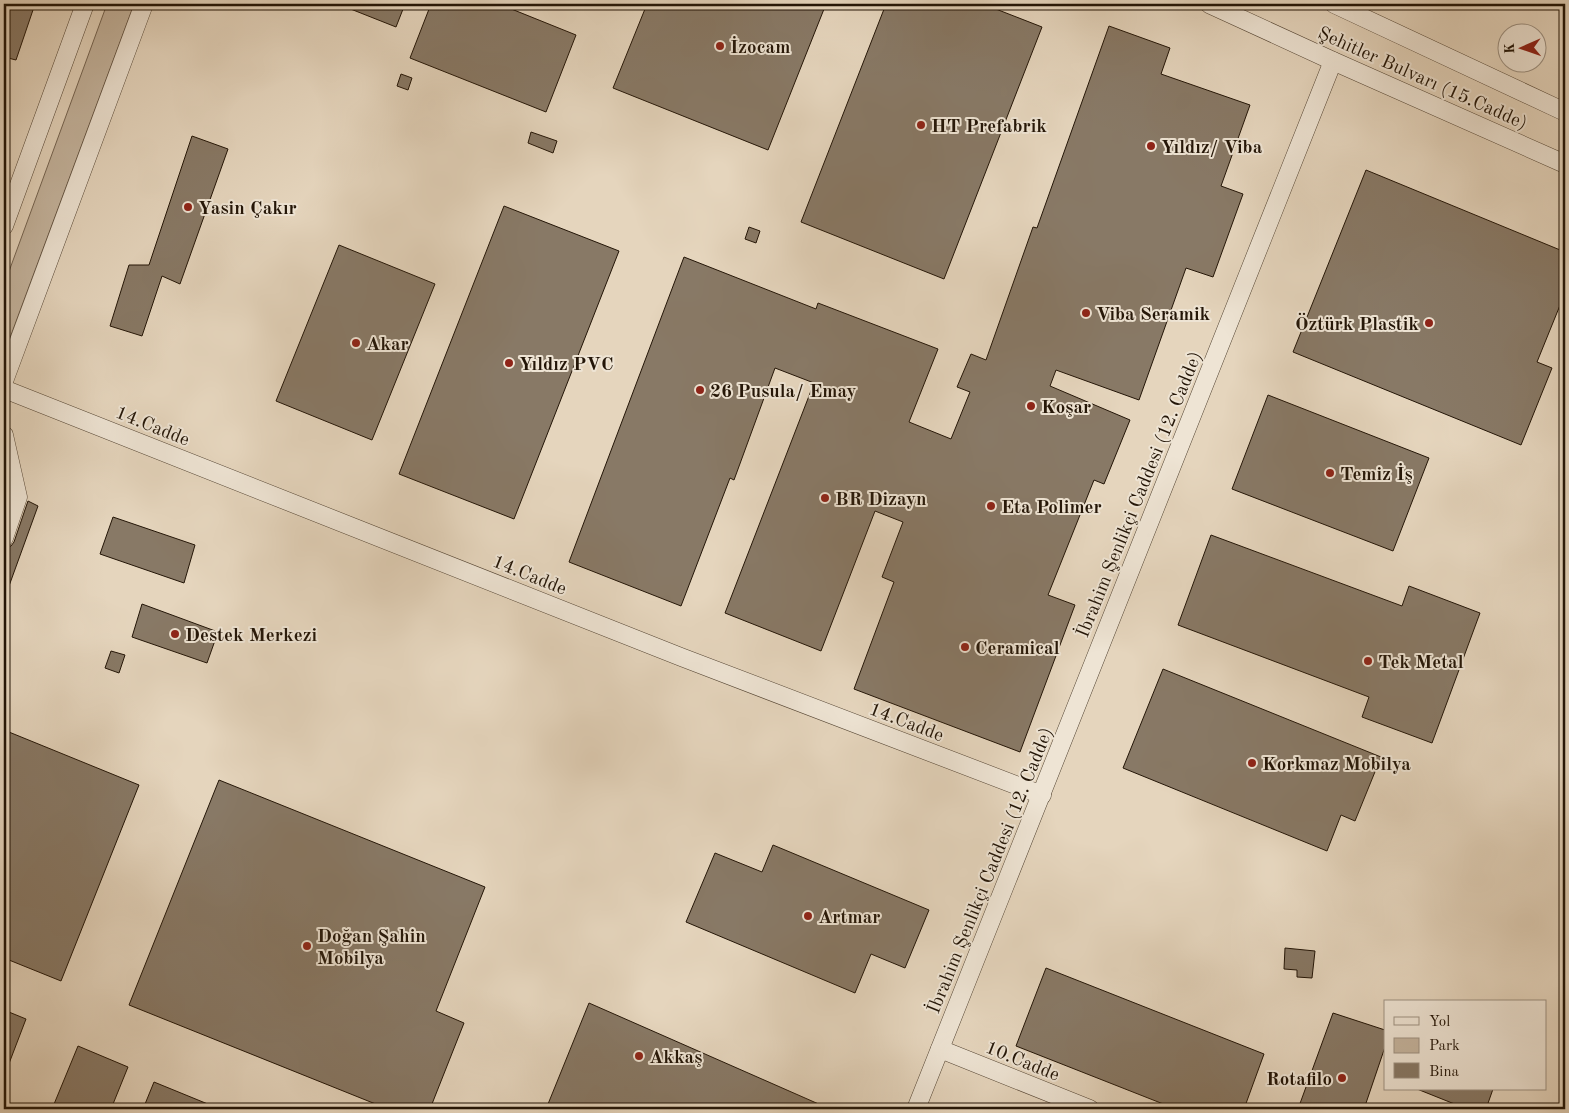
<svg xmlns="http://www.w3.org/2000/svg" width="1569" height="1113" font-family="'Old Standard TT',serif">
  <rect width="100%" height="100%" fill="#e5d5bd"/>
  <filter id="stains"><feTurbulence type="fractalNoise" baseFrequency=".004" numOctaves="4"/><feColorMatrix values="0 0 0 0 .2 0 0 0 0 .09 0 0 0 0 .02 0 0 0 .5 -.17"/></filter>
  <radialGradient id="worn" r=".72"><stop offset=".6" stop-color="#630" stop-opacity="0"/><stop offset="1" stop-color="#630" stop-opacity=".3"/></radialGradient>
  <!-- green -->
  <path fill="#c4b49e" stroke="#746452" d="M107 4H134L8 343 4 342V285Z"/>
  <!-- building -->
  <g fill="#887966" stroke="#231507">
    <path d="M4 4H35L16 60 4 57Z"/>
    <path d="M338 4H405L396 27Z"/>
    <path d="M431 4H499L576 35 546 112 410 58Z"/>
    <path d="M647 4H826L768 150 613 88Z"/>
    <path d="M886 4H983L1042 27 944 279 801 222Z"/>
    <path d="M1109 26 1170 48 1161 74 1250 105 1221 186 1243 194 1213 277 1186 268 1139 400 1056 370 1050 386 1130 420 1104 484 1094 480 1048 595 1075 605 1020 752 854 689 894 582 882 577 903 522 875 511 821 651 725 613 814 383 775 368 734 480 730 478 681 606 569 562 684 257 816 309 818 303 938 349 909 422 951 439 970 392 957 387 971 354 986 360 1033 227 1037 228Z"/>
    <path d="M401 74 412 78 408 90 397 86Z"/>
    <path d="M531 132 557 141 553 153 528 143Z"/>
    <path d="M192 136 228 149 180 284 162 276 142 336 110 326 129 265H149Z"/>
    <path d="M1366 170 1565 252V293L1537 362 1552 368 1521 445 1293 352Z"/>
    <path d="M504 206 619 251 514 519 399 474Z"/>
    <path d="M749 227 760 231 756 243 745 239Z"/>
    <path d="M339 245 435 284 372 440 276 401Z"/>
    <path d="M1268 395 1429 458 1393 551 1232 489Z"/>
    <path d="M28 501 38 506 5 597H4V548L11 546 14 542Z"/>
    <path d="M113 517 195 545 184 583 100 554Z"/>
    <path d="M1211 535 1402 606 1409 586 1480 613 1432 743 1362 717 1369 697 1178 625Z"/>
    <path d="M142 604 218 632 207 663 132 637Z"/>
    <path d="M111 651 125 655 119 673 105 668Z"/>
    <path d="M1163 669 1381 757 1355 821 1341 815 1327 851 1123 768Z"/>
    <path d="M4 730 139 785 61 981 4 958Z"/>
    <path d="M219 780 485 887 436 1011 464 1023 430 1109H388L129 1005Z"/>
    <path d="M773 845 929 910 905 968 871 954 855 993 686 922 715 853 762 872Z"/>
    <path d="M1285 948 1315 951 1312 978 1297 977V970L1284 969Z"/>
    <path d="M1046 968 1264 1054 1244 1109H1176L1016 1046Z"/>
    <path d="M589 1003 830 1109H546Z"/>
    <path d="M4 1010 26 1019 5 1074H4Z"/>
    <path d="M1333 1013 1385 1030V1047L1364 1109H1298Z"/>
    <path d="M78 1046 128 1067 111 1109H52Z"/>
    <path d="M154 1082 220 1109H143Z"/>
    <path d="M1417 1089H1493L1486 1109H1467Z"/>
  </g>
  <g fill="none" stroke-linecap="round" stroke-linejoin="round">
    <!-- minor casing -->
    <g stroke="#544534" stroke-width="19">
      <g id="minor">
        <path d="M1209 4 1333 61 1565 164"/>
        <path d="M1334 4 1565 112"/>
        <path d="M4 226 85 4"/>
        <path d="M4 381 144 4"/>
        <path d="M4 389 681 657 1042 795"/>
        <path d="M4 435 18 497 4 538"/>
        <path d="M940 1049 1090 1109"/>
        <path d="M916 1109 1333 61"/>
      </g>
    </g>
    <!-- minor -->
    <use href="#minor" stroke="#eee4d4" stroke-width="18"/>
  </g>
  <!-- markers -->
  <g fill="#8f2418" stroke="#eee4d4" stroke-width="2">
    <circle cx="720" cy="46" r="5"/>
    <circle cx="921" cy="125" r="5"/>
    <circle cx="1151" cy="146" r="5"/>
    <circle cx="188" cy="207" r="5"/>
    <circle cx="1086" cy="313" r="5"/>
    <circle cx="1429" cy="323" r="5"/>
    <circle cx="356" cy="343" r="5"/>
    <circle cx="509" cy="363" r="5"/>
    <circle cx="700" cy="390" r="5"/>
    <circle cx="1031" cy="406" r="5"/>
    <circle cx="1330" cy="473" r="5"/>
    <circle cx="825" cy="498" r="5"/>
    <circle cx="991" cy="506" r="5"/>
    <circle cx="175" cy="634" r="5"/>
    <circle cx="965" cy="647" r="5"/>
    <circle cx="1368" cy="661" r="5"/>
    <circle cx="1252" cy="763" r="5"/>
    <circle cx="808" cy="916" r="5"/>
    <circle cx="307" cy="946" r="5"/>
    <circle cx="639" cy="1056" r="5"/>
    <circle cx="1342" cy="1078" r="5"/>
  </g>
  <g text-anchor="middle" stroke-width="4" stroke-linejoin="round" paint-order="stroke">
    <!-- poi labels -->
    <g font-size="19" font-weight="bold" fill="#231507" stroke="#eee4d4" text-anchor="start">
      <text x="730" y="53">İzocam</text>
      <text x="931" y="132">HT Prefabrik</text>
      <text x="1161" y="153">Yıldız/ Viba</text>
      <text x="198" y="214">Yasin Çakır</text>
      <text x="1096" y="320">Viba Seramik</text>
      <text x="1419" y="330" text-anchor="end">Öztürk Plastik</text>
      <text x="366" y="350">Akar</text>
      <text x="519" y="370">Yıldız PVC</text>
      <text x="710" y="397">26 Pusula/ Emay</text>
      <text x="1041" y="413">Koşar</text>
      <text x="1340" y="480">Temiz İş</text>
      <text x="835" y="505">BR Dizayn</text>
      <text x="1001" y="513">Eta Polimer</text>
      <text x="185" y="641">Destek Merkezi</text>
      <text x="975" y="654">Ceramical</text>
      <text x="1378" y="668">Tek Metal</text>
      <text x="1262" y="770">Korkmaz Mobilya</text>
      <text x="818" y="923">Artmar</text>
      <text x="317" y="942">Doğan Şahin<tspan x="317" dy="22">Mobilya</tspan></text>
      <text x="649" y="1063">Akkaş</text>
      <text x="1332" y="1085" text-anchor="end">Rotafilo</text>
    </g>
    <!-- street labels -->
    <g font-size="19" fill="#231507" stroke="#eee4d4">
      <text transform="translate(1423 77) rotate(24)" y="7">Şehitler Bulvarı (15.Cadde)</text>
      <text transform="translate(153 425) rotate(22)" y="7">14.Cadde</text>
      <text transform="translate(1138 494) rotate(-68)" y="7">İbrahim Şenlikçi Caddesi (12. Cadde)</text>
      <text transform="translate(530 574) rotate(22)" y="7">14.Cadde</text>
      <text transform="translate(907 721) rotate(21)" y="7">14.Cadde</text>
      <text transform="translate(989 870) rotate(-68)" y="7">İbrahim Şenlikçi Caddesi (12. Cadde)</text>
      <text transform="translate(1023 1060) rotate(22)" y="7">10.Cadde</text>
    </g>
  </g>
  <!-- margin -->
  <rect width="1569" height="1113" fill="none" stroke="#e5d5bd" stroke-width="20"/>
  <rect x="5" y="5" width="1559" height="1103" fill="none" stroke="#231507" stroke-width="2.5"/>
  <rect x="10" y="10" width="1549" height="1093" fill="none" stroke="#231507"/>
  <!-- legend -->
  <rect x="1384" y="1000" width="162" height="90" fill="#eee4d4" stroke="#9d9182"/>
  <rect x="1394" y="1017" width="25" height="8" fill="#eee4d4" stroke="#9d9182"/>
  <text x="1429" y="1026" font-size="15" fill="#231507">Yol</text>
  <rect x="1394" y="1038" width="25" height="15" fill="#c4b49e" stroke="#9d9182"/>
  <text x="1429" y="1050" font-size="15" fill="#231507">Park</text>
  <rect x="1394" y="1063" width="25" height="15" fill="#887966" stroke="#9d9182"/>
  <text x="1429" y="1076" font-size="15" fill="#231507">Bina</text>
  <!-- north arrow -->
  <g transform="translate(1522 48) rotate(268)"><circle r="24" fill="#eee4d4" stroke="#9d9182"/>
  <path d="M0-4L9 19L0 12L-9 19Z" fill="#8f2418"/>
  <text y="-8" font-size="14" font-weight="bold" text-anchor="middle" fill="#231507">K</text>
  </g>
  <rect width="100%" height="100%" filter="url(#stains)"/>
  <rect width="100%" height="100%" fill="url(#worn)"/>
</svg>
